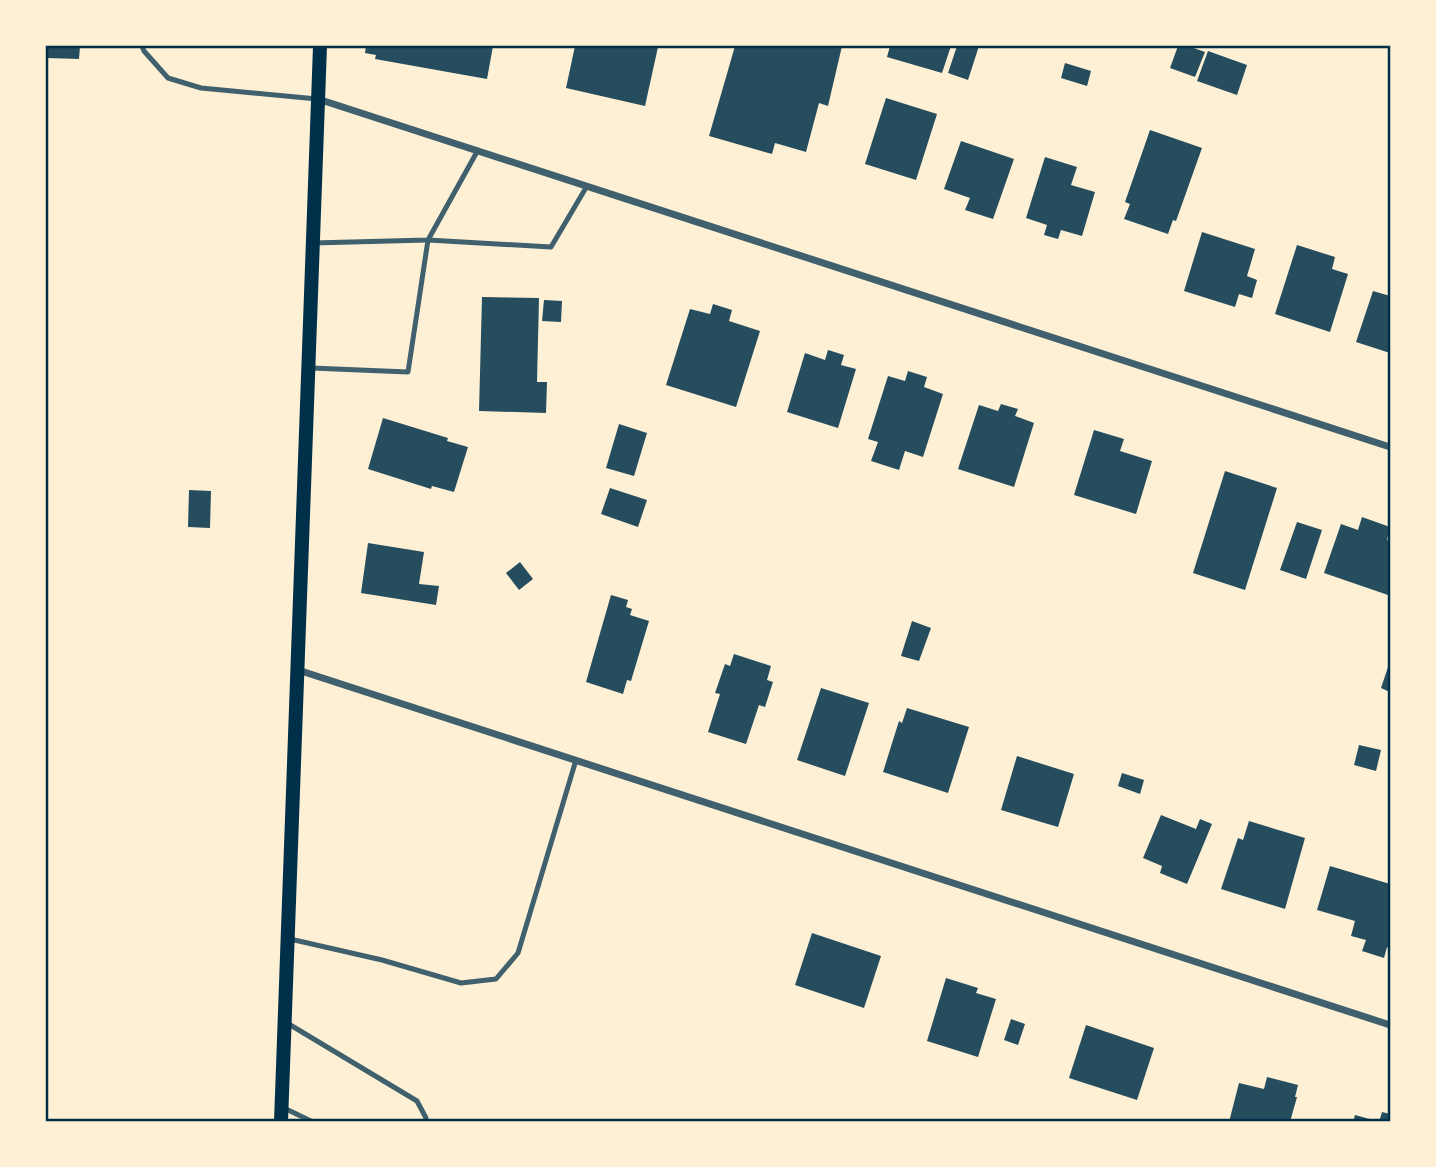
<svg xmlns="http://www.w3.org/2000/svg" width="1436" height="1167" font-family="'Noto Sans',sans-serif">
  <rect width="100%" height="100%" fill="#fdf0d5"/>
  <!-- building -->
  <g fill="#264d5e">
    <path d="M46 46H80L79 59 46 58Z"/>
    <path d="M366 46H493L487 79 375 59 376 55 365 53Z"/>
    <path d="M575 46H651L658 47 645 106 566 88Z"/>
    <path d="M735 46H842L828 106 819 103 806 152 775 143 772 154 709 136Z"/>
    <path d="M890 46H951L942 73 887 57Z"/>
    <path d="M957 46H979L968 80 948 73Z"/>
    <path d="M1178 46H1188L1205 52 1195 77 1170 68Z"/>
    <path d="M1208 51 1247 65 1237 95 1197 81Z"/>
    <path d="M1065 63 1091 71 1087 86 1061 78Z"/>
    <path d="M886 98 937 114 916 180 865 164Z"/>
    <path d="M1150 130 1202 148 1176 221 1173 220 1168 234 1124 219 1130 204 1125 202Z"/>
    <path d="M961 141 1014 159 993 219 965 210 970 198 944 189Z"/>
    <path d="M1045 157 1077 167 1071 185 1095 192 1082 236 1061 230 1058 239 1044 235 1047 225 1026 218Z"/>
    <path d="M1202 232 1255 249 1247 276 1257 280 1252 298 1239 294 1235 307 1184 291Z"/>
    <path d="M1297 245 1335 257 1332 269 1348 274 1330 332 1275 314Z"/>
    <path d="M1373 291 1390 296V353L1356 342Z"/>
    <path d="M482 297 539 298 537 382H547L546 413 479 411Z"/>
    <path d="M544 300 562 301 561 322 542 321Z"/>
    <path d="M713 304 732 310 729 321 760 331 736 407 666 385 690 309 710 314Z"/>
    <path d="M828 350 844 355 841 365 856 369 838 428 787 412 805 353 825 360Z"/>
    <path d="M908 371 927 377 924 387 943 394 923 457 905 451 899 470 871 461 878 442 868 439 888 376 905 381Z"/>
    <path d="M1001 404 1018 409 1015 416 1034 423 1014 487 958 469 979 405 998 411Z"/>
    <path d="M383 418 448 438 447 441 468 447 454 492 432 486 431 489 368 469Z"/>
    <path d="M619 424 647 433 634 476 606 468Z"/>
    <path d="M1094 430 1124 439 1120 451 1152 461 1136 514 1074 495Z"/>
    <path d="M1225 471 1277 488 1245 590 1193 573Z"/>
    <path d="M610 488 647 500 638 527 601 514Z"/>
    <path d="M189 490 211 491 210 528 188 527Z"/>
    <path d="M1362 517 1390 527 1387 540 1390 541V588L1388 595 1324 573 1341 524 1358 530Z"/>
    <path d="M1297 522 1322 530 1306 579 1280 570Z"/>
    <path d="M368 543 424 552 419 584 439 586 436 605 361 593Z"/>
    <path d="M520 562 533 579 519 590 506 573Z"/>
    <path d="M611 595 628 600 626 607 632 609 630 615 649 621 631 681 627 680 623 694 586 682Z"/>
    <path d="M912 621 931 628 919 661 901 656Z"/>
    <path d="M734 654 771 666 767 680 773 682 765 707 759 705 746 744 708 732 720 694 715 693 725 664 730 666Z"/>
    <path d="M1388 667 1390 668V692L1381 688Z"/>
    <path d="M821 688 869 703 845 776 797 760Z"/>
    <path d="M907 708 969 727 948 793 883 772 899 721 902 723Z"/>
    <path d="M1359 745 1381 750 1376 771 1354 765Z"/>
    <path d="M1017 756 1074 774 1058 827 1001 810Z"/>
    <path d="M1122 773 1144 780 1140 794 1118 786Z"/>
    <path d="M1161 815 1196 829 1200 819 1212 824 1187 884 1160 873 1162 866 1143 858Z"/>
    <path d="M1249 821 1305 838 1285 909 1221 889 1238 838 1243 840Z"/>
    <path d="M1330 866 1390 884V949L1387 947 1384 958 1362 951 1366 940 1351 936 1355 921 1317 910Z"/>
    <path d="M812 933 881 956 864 1008 795 985Z"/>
    <path d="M946 978 978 988 976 993 996 999 978 1057 927 1041Z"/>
    <path d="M1011 1019 1025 1024 1018 1045 1004 1040Z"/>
    <path d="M1086 1025 1154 1048 1137 1100 1069 1078Z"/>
    <path d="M1267 1077 1298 1085 1295 1097H1297L1290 1122H1229L1239 1083 1264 1089Z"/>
    <path d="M1382 1112 1390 1114V1122H1379Z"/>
    <path d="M1355 1115 1377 1121V1122H1353Z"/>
  </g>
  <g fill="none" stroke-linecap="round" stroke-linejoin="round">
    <!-- service -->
    <g stroke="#3f606c" stroke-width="5">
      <path d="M142 46 144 51 168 78 201 88 317 99"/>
      <path d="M313 243 428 240 478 150"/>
      <path d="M311 368 408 372 428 240 551 247 587 186"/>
      <path d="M290 939 382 960 461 983 496 979 518 953 576 760"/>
      <path d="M287 1023 417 1101 426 1118 425 1122"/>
      <path d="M284 1108 313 1122"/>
    </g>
    <!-- minor -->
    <g stroke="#3f606c" stroke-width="7">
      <path d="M318 99 1390 447"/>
      <path d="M298 670 1390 1025"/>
    </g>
    <!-- secondary -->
    <path stroke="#003049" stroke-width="14" d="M281 1122 320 46"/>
  </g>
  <!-- border -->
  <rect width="1436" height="1167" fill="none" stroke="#fdf0d5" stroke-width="94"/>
  <rect x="47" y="47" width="1342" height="1073" fill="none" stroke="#003049" stroke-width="2.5"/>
</svg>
